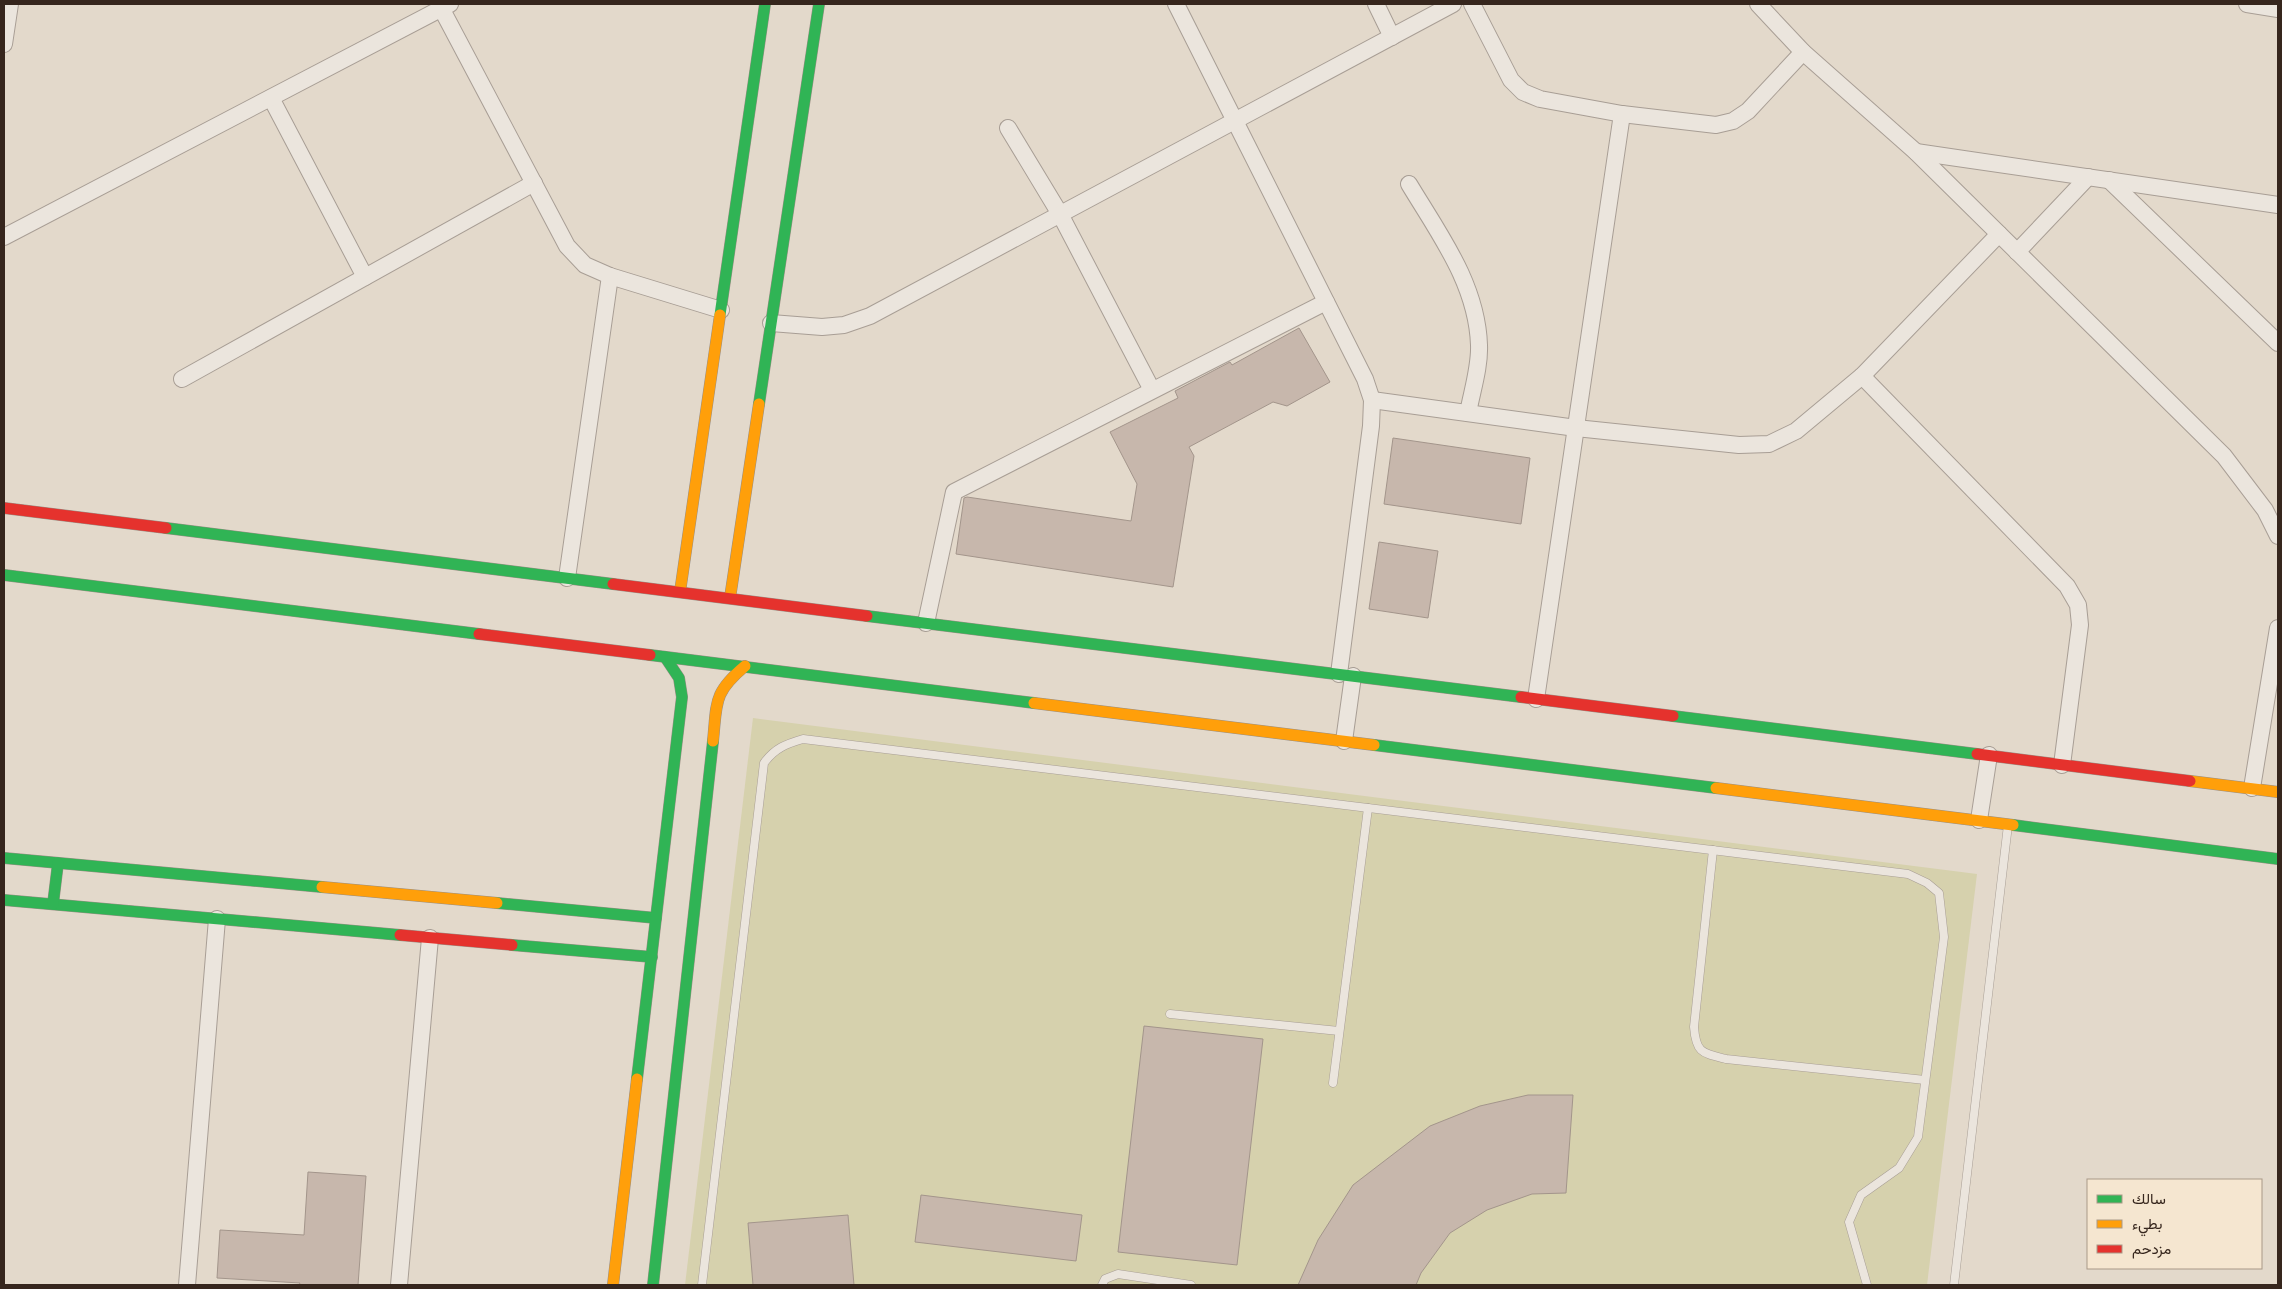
<svg xmlns="http://www.w3.org/2000/svg" width="2282" height="1289" font-family="'Times New Roman',Vazirmatn,serif">
  <rect width="100%" height="100%" fill="#e3d9cb"/>
  <!-- garden -->
  <path fill="#d6d1ad" d="M753 718 1977 874 1927 1285H685Z"/>
  <!-- building -->
  <g fill="#c7b7ac" stroke="#a3958b">
    <path d="M1299 328 1330 382 1287 406 1273 402 1189 447 1194 456 1173 587 956 554 964 498 967 497 1131 521 1137 484 1110 432 1178 398 1175 391 1230 362 1232 365Z"/>
    <path d="M1393 438 1530 458 1521 524 1384 504Z"/>
    <path d="M1379 542 1438 551 1428 618 1369 609Z"/>
    <path d="M1144 1026 1263 1039 1237 1265 1118 1252Z"/>
    <path d="M1528 1095H1573L1566 1193 1532 1194 1487 1210 1450 1233 1421 1273 1416 1285H1298L1318 1240 1353 1185 1430 1126 1480 1106Z"/>
    <path d="M308 1172 366 1176 358 1285H299L300 1283 217 1278 220 1230 304 1235Z"/>
    <path d="M921 1195 1082 1215 1076 1261 915 1242Z"/>
    <path d="M848 1215 854 1285H753L748 1223Z"/>
  </g>
  <g fill="none" stroke-linecap="round" stroke-linejoin="round">
    <!-- lane casing -->
    <g stroke="#a89e95" stroke-width="9">
      <g id="lane">
        <path d="M1713 850 1694 1027C1696 1053 1702 1053 1726 1059L1925 1080"/>
        <path d="M1170 1014 1339 1031"/>
        <path d="M1333 1083 1368 808"/>
        <path d="M702 1285 764 763C775 748 786 744 803 739L1908 874 1927 883 1939 893 1944 937 1918 1137 1899 1168 1861 1195 1849 1222 1867 1285"/>
        <path d="M1102 1285 1105 1279 1118 1274 1191 1285"/>
        <path d="M1954 1285 2008 825"/>
      </g>
    </g>
    <!-- street casing -->
    <g stroke="#a89e95" stroke-width="18">
      <g id="street">
        <path d="M439 4 567 246 585 265 610 276 721 310"/>
        <path d="M1176 4 1365 379 1372 400 1371 426 1339 674"/>
        <path d="M1376 4 1392 37"/>
        <path d="M1472 4 1511 80 1523 92 1540 99 1622 114 1716 125 1733 121 1748 111 1803 52"/>
        <path d="M1758 4 1803 52 1916 152 2224 456 2265 510 2278 536"/>
        <path d="M2247 4 2278 9"/>
        <path d="M4 44 10 4"/>
        <path d="M271 98 365 277"/>
        <path d="M1008 128 1060 214 1152 390"/>
        <path d="M1916 152 2278 205"/>
        <path d="M2109 180 2278 343"/>
        <path d="M1409 184C1439 234 1477 284 1479 345 1480 367 1472 391 1468 413"/>
        <path d="M4 237 450 4"/>
        <path d="M2017 252 2088 177"/>
        <path d="M771 323 822 327 844 325 870 316 1453 4"/>
        <path d="M1862 376 2067 586 2078 605 2080 625 2062 765"/>
        <path d="M182 379 534 183"/>
        <path d="M1372 400 1576 428 1739 445 1769 444 1796 431 1862 376 1999 234"/>
        <path d="M567 578 610 276"/>
        <path d="M926 623 954 492 1326 302"/>
        <path d="M1536 699 1622 114"/>
        <path d="M1344 741 1353 676"/>
        <path d="M2252 788 2278 628"/>
        <path d="M1979 820 1989 755"/>
        <path d="M187 1285 217 919"/>
        <path d="M399 1285 430 938"/>
      </g>
    </g>
    <!-- fast casing -->
    <g stroke="#988e84" stroke-width="12">
      <g id="fast">
        <path d="M720 315 765 4"/>
        <path d="M759 404 819 4"/>
        <path d="M166 528 613 584"/>
        <path d="M4 575 479 634"/>
        <path d="M867 616 1521 697"/>
        <path d="M650 655 1034 703"/>
        <path d="M1673 716 1977 754"/>
        <path d="M1374 745 1716 788"/>
        <path d="M2013 825 2278 859"/>
        <path d="M4 858 322 887"/>
        <path d="M4 900 400 935"/>
        <path d="M497 903 656 918"/>
        <path d="M53 904 58 863"/>
        <path d="M512 945 652 957"/>
        <path d="M637 1079 682 697 679 678 665 657"/>
        <path d="M653 1285 713 741"/>
      </g>
    </g>
    <!-- slow casing -->
    <g stroke="#988e84" stroke-width="12">
      <g id="slow">
        <path d="M680 592 720 315"/>
        <path d="M730 598 759 404"/>
        <path d="M1034 703 1374 745"/>
        <path d="M713 741C717 702 713 693 745 666"/>
        <path d="M2190 781 2278 792"/>
        <path d="M1716 788 2013 825"/>
        <path d="M322 887 497 903"/>
        <path d="M613 1285 637 1079"/>
      </g>
    </g>
    <!-- jam casing -->
    <g stroke="#988e84" stroke-width="12">
      <g id="jam">
        <path d="M4 508 166 528"/>
        <path d="M613 584 867 616"/>
        <path d="M479 634 650 655"/>
        <path d="M1521 697 1673 716"/>
        <path d="M1977 754 2190 781"/>
        <path d="M400 935 512 945"/>
      </g>
    </g>
    <!-- lane -->
    <use href="#lane" stroke="#ebe5dd" stroke-width="8"/>
    <!-- street -->
    <use href="#street" stroke="#ebe5dd" stroke-width="16"/>
    <!-- fast -->
    <use href="#fast" stroke="#30b455" stroke-width="11"/>
    <!-- slow -->
    <use href="#slow" stroke="#ff9f0a" stroke-width="11"/>
    <!-- jam -->
    <use href="#jam" stroke="#e5322d" stroke-width="11"/>
  </g>
  <!-- border -->
  <rect width="2282" height="1289" fill="none" stroke="#36261d" stroke-width="10"/>
  <!-- legend -->
  <rect x="2087" y="1179" width="175" height="90" fill="#f5e6d0" stroke="#a99988"/>
  <rect x="2097" y="1195" width="25" height="8" fill="#30b455" stroke="#a99988"/>
  <text x="2132" y="1204" font-size="15" fill="#36261d">سالك</text>
  <rect x="2097" y="1220" width="25" height="8" fill="#ff9f0a" stroke="#a99988"/>
  <text x="2132" y="1229" font-size="15" fill="#36261d">بطيء</text>
  <rect x="2097" y="1245" width="25" height="8" fill="#e5322d" stroke="#a99988"/>
  <text x="2132" y="1254" font-size="15" fill="#36261d">مزدحم</text>
</svg>
